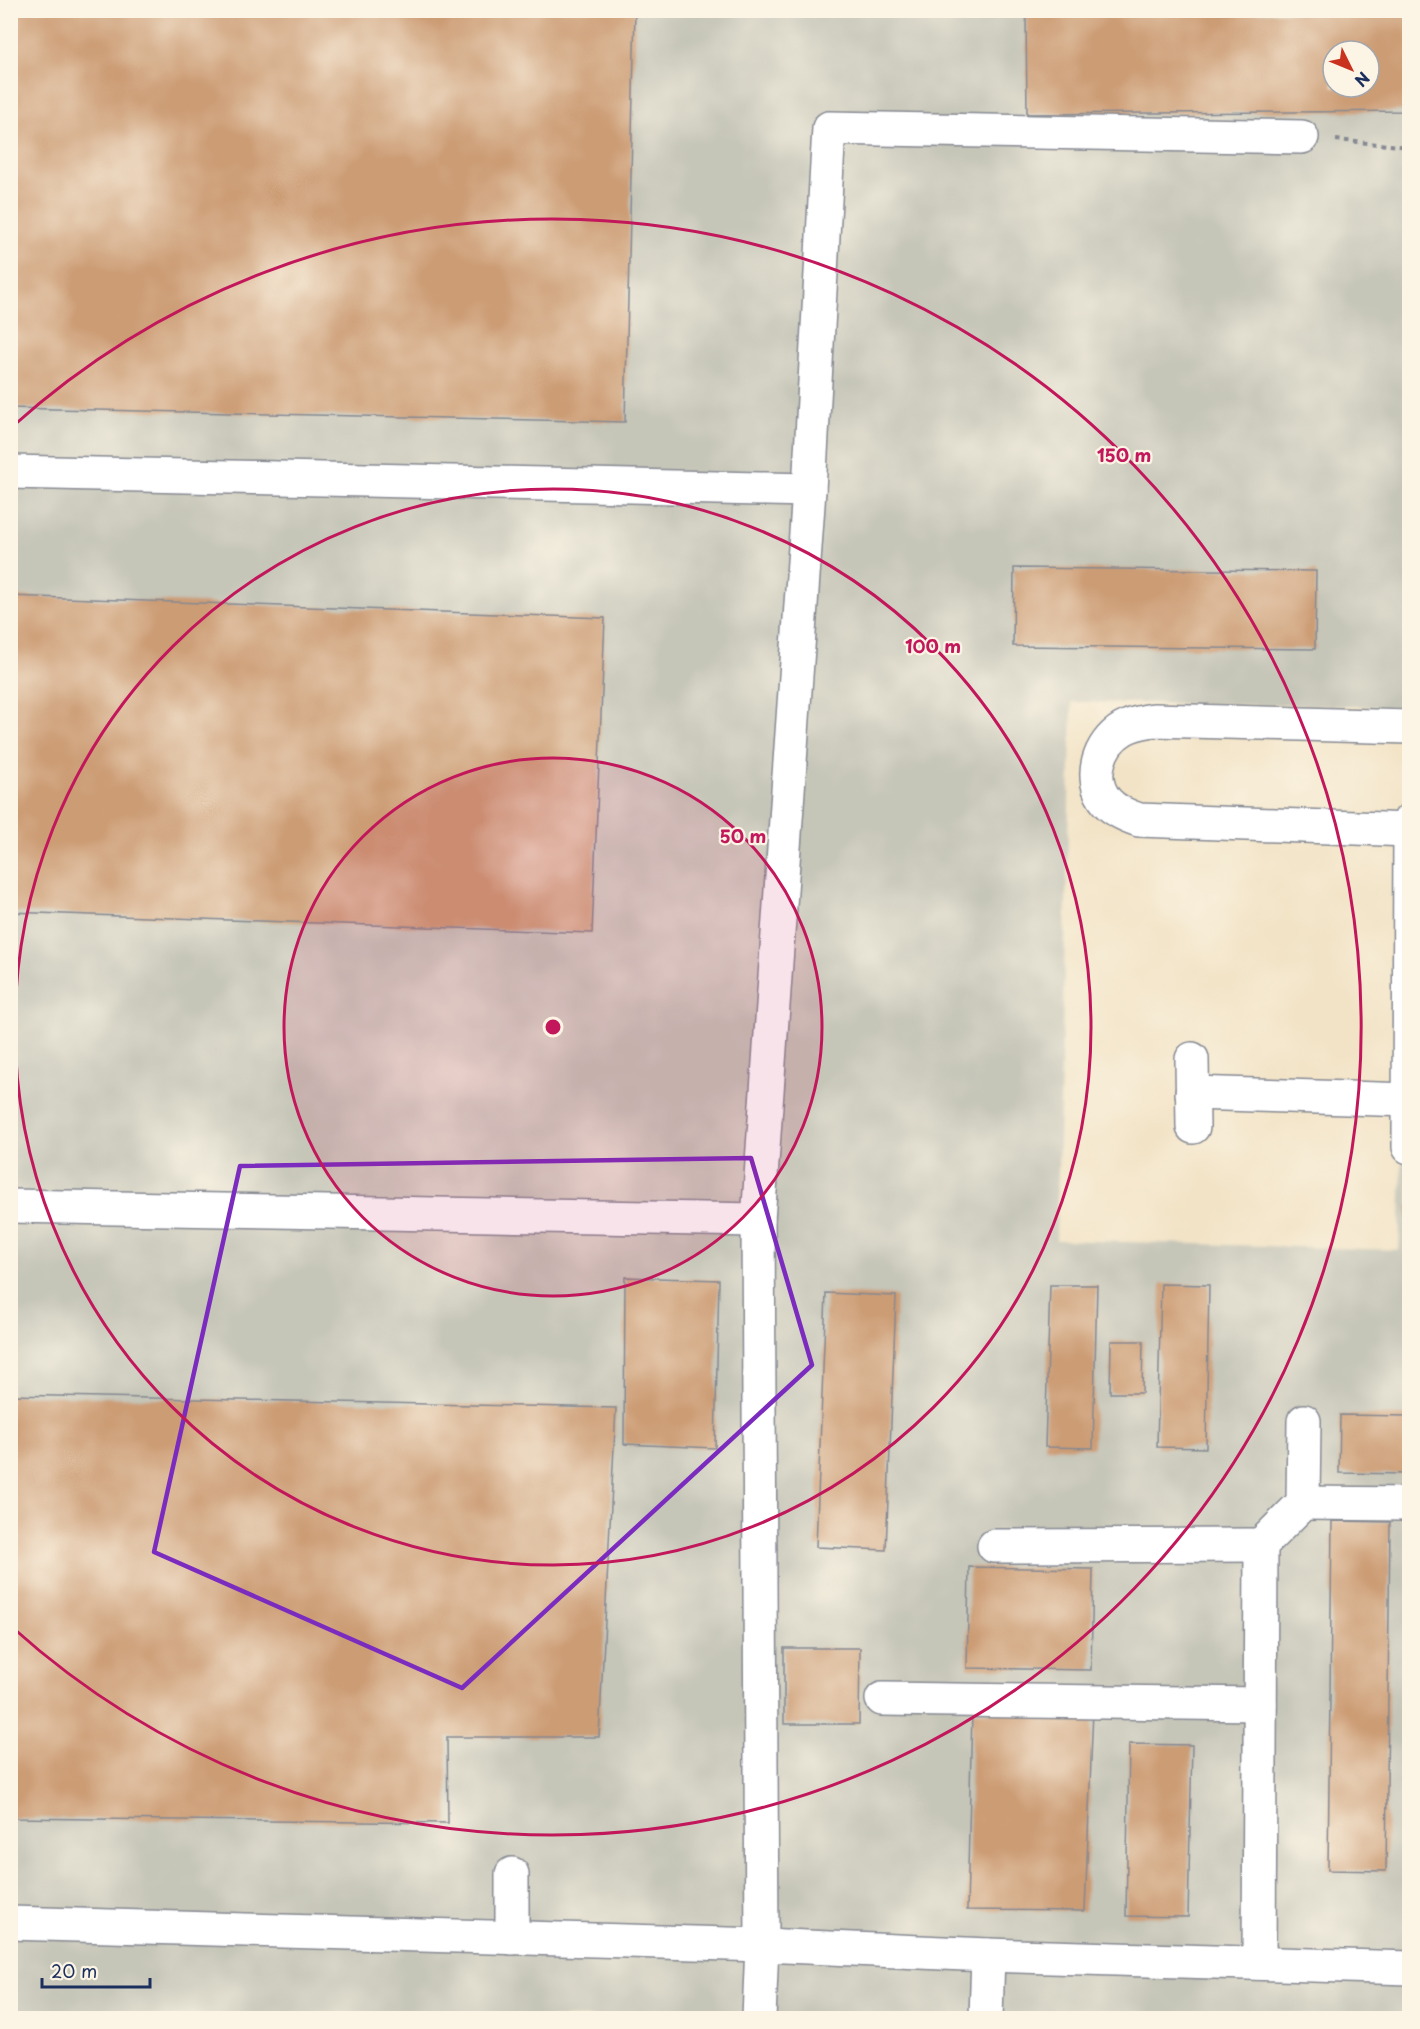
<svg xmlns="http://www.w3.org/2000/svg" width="1420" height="2029" font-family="'Playpen Sans',sans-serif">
  <rect width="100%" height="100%" fill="#fcf5e5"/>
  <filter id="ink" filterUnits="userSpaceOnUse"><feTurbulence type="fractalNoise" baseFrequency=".0167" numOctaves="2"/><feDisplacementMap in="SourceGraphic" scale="12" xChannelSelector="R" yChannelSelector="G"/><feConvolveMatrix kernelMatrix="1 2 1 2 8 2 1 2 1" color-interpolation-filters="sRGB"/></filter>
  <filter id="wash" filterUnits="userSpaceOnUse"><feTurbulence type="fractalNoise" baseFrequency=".008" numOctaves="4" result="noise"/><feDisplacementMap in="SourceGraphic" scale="24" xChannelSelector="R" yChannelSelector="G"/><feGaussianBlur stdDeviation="1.35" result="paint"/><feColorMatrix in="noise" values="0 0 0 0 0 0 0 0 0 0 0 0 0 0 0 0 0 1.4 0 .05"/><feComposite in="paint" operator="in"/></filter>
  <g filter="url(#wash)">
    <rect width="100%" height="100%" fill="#f2e3c6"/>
    <!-- industrial -->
    <path fill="#c5c5b8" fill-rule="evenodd" d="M11 11H1409L1410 129 1406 130 1410 181 1409 707 1072 702 1056 1240 1399 1250 1403 1143H1409V2018H11ZM1333 51H1369V87H1333Z"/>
    <g id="blocks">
      <!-- building -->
      <g fill="#cc9c74" fill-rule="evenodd">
        <path d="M10 10H635L625 422 10 408Z"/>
        <path d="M1410 11V111L1027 114 1026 15ZM1333 51H1369V87H1333Z"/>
        <path d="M1014 568 1316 571 1315 649 1013 646Z"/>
        <path d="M10 596 605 618 592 933 10 912Z"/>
        <path d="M1408 1205H1410V1233H1407Z"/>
        <path d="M625 1277 719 1280 715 1448 624 1444Z"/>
        <path d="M1161 1284 1209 1285 1206 1448 1157 1447Z"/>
        <path d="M1050 1285H1097L1093 1448 1045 1447Z"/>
        <path d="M826 1293 896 1296 886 1550 816 1547Z"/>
        <path d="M1111 1341H1143L1142 1393H1110Z"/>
        <path d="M10 1395 616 1408 599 1737H447L448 1823 10 1818Z"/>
        <path d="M1340 1415 1410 1416V1474L1339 1473Z"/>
        <path d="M1332 1521 1390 1522 1386 1871 1328 1870Z"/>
        <path d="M969 1567 1093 1569 1091 1670 967 1668Z"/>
        <path d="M784 1648H860L859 1724H784Z"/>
        <path d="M1093 1710 1085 1911 967 1910 972 1712Z"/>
        <path d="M1129 1744 1192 1745 1188 1917 1126 1916Z"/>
      </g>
    </g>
  </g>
  <g filter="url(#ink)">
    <use href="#blocks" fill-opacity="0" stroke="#868992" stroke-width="1.5"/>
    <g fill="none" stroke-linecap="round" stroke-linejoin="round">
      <!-- minor casing -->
      <g stroke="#868992" stroke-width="36">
        <g id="minor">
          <path d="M10 472 809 490"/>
          <path d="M1409 830 1139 820C1127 816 1115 811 1107 802 1087 779 1099 743 1123 729 1133 723 1143 722 1154 720L1410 727"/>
          <path d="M1192 1059 1193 1127"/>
          <path d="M1192 1093 1410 1100"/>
          <path d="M1409 1147 1410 820"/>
          <path d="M10 1206 758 1220"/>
          <path d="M1303 1503 1410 1504"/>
          <path d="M994 1546 1261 1545"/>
          <path d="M882 1699 1260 1704"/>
          <path d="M10 1923 762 1945 988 1955 1410 1968"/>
          <path d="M512 1938V1874"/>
          <path d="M1259 1963 1261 1545 1303 1503 1304 1421"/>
          <path d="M759 2018 762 1945 758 1220 809 490 829 128 1302 137"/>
          <path d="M986 2018 988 1955"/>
        </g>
      </g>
      <!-- path -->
      <path stroke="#868992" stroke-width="4" stroke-dasharray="4.5 4.5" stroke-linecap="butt" d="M1336 140 1410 147"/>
      <!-- minor -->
      <use href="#minor" stroke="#fff" stroke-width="33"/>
    </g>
  </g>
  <!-- marked area -->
  <path fill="none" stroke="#7b2cbf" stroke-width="4.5" stroke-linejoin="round" d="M751 1158 812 1365 462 1688 154 1552 240 1166Z"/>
  <!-- distance rings -->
  <circle cx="553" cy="1027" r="269" fill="#c2185b" fill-opacity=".12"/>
  <g fill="none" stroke="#c2185b" stroke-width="3">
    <circle cx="553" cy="1027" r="269"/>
    <circle cx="553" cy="1027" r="538"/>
    <path d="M12 427A808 808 0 1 1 12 1627"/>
  </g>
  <circle cx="553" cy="1027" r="9" fill="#c2185b" stroke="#fcf5e5" stroke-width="3"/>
  <g font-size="18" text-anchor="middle" font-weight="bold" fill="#c2185b" stroke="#fcf5e5" stroke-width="4.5" stroke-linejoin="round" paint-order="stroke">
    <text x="1124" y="462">150 m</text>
    <text x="933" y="653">100 m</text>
    <text x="743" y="843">50 m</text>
  </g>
  <!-- margin -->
  <rect width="1420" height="2029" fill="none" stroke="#fcf5e5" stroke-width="36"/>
  <!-- north arrow -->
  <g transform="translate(1351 69) rotate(133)"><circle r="28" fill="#fcf5e5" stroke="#a2a6af" stroke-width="1.5"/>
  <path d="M0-4.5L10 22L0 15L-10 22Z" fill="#c8321e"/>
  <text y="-9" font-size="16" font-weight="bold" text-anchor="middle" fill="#1b2f5e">N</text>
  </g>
  <!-- scale -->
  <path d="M42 1978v9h108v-9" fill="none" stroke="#1b2f5e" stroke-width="3"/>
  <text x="51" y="1978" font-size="18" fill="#1b2f5e" stroke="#fcf5e5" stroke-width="4.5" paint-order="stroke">20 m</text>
</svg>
